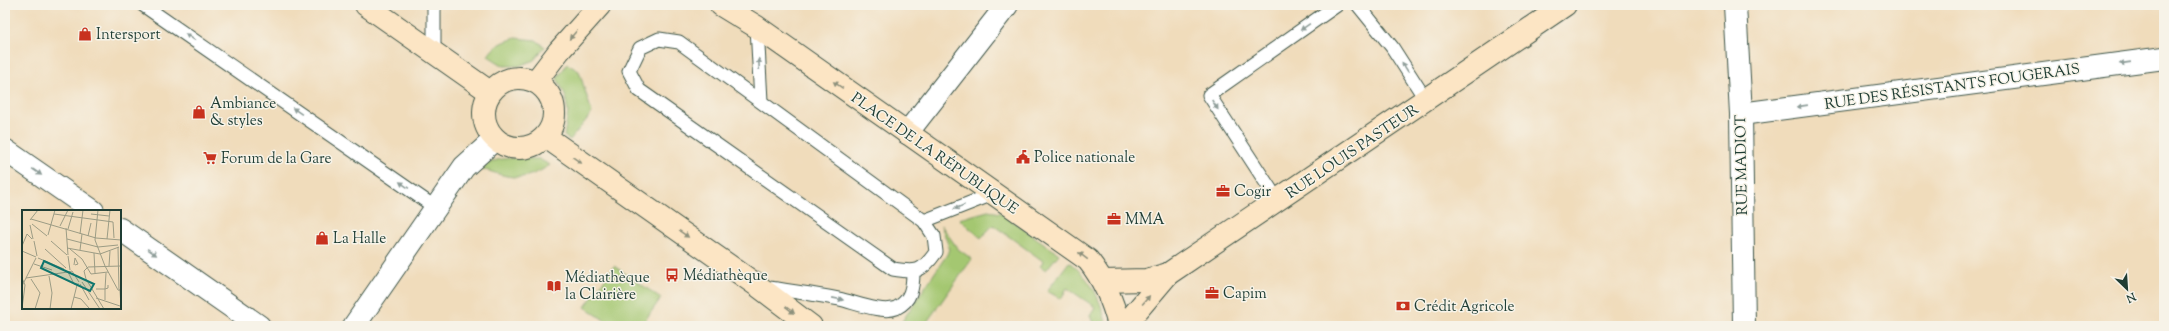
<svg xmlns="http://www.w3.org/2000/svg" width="2169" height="331" font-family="'Sorts Mill Goudy',serif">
  <rect width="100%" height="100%" fill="#f7f3e8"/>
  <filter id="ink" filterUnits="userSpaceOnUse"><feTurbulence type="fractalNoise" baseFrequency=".025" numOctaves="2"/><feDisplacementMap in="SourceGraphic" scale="8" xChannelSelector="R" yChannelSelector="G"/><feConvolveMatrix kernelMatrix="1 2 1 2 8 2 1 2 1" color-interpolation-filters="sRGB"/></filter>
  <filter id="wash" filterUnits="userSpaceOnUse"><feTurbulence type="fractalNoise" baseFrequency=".012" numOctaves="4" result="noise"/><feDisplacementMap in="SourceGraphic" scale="16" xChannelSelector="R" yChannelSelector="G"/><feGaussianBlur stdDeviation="0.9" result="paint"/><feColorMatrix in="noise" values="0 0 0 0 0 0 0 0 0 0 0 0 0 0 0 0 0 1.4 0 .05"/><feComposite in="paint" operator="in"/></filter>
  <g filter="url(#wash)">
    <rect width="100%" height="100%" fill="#f0dcbb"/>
    <!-- green -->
    <g fill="#a4c771" stroke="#628252">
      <path d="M515 38 536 40 545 47 534 60 519 66H504L488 56C494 45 504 42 515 38Z"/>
      <path d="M567 64 579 71 592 113 570 140 564 136 568 112 565 95 557 78Z"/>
      <path d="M539 159 550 165C523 183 511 178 482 169 494 154 521 159 539 159Z"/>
      <path d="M988 211 1001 213 1059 254 1046 270 1040 266 1043 261 993 225 981 238 959 219Z"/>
      <path d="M941 225 958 249 972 259 924 326H899L950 250Z"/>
      <path d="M1069 262C1092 280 1100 298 1107 326H1094L1090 315 1095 307 1067 288 1061 299 1047 291Z"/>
      <path d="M614 266 661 298 641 326H613L585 307Z"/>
    </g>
  </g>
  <g filter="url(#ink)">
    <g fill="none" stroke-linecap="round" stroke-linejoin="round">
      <!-- lane casing -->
      <g stroke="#3e5548" stroke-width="15">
        <g id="lane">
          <path d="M143 5 436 208"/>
          <path d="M434 5V52"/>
          <path d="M1358 5 1392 47 1426 100"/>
          <path d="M757 27 761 101"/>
          <path d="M659 39 679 42 924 221 934 236 936 252C922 272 917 273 893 269L639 90 629 71 640 48Z"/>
          <path d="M1278 201 1209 95 1337 5"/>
          <path d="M924 221 993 194"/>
          <path d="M763 287C789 291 814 294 839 299 854 302 882 314 896 308 911 301 913 287 913 272"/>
        </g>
      </g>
      <!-- street casing -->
      <g stroke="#3e5548" stroke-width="24">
        <g id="street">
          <path d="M1735 5 1741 114 1744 326"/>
          <path d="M1741 114 2164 58"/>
          <path d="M907 133 1007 5"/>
          <path d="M5 150 93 211"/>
          <path d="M120 229 259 326"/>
          <path d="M354 326 464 167 495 139"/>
        </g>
      </g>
      <!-- secondary casing -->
      <g stroke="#3e5548" stroke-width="24">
        <g id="secondary">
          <path d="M366 5 490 92"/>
          <path d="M721 5 757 27 1088 260C1104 280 1113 301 1119 326"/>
          <circle cx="519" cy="113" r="35"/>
          <path d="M536 81 559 51 600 5"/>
          <path d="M546 137 758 286 811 326"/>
          <path d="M1103 281 1146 280 1168 274 1565 5"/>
          <path d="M1124 326 1168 274"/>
        </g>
      </g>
      <!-- lane -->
      <use href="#lane" stroke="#fff" stroke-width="13"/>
      <!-- street -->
      <use href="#street" stroke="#fff" stroke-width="22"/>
      <!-- secondary -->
      <use href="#secondary" stroke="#fce5c4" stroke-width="22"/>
    </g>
    <!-- one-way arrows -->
    <defs><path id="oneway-solid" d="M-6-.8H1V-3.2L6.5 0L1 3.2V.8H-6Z"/></defs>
    <g fill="#8f9e9a">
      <use href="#oneway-solid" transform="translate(1305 27) rotate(145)"/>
      <use href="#oneway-solid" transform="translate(190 37) rotate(-146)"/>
      <use href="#oneway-solid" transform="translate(2125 63) rotate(172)"/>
      <use href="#oneway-solid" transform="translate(759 64) rotate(-93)"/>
      <use href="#oneway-solid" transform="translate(1405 67) rotate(-123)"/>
      <use href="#oneway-solid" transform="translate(1215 105) rotate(57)"/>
      <use href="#oneway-solid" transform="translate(1802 106) rotate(172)"/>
      <use href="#oneway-solid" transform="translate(297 111) rotate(-145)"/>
      <use href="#oneway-solid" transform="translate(37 172) rotate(35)"/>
      <use href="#oneway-solid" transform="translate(404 185) rotate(-145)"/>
      <use href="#oneway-solid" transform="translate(959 207) rotate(158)"/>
      <use href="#oneway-solid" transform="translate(152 252) rotate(35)"/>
      <use href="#oneway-solid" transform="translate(838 299) rotate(11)"/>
    </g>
    <g fill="#8e917c">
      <use href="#oneway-solid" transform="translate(573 35) rotate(131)"/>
      <use href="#oneway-solid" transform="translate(838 85) rotate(-145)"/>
      <use href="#oneway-solid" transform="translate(577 160) rotate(35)"/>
      <use href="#oneway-solid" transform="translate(684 234) rotate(35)"/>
      <use href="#oneway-solid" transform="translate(1083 256) rotate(-143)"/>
      <use href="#oneway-solid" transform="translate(1146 300) rotate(-50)"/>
      <use href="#oneway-solid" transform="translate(790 310) rotate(37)"/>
    </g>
  </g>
  <!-- icons -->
  <defs>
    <g id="shop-bare" transform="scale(1.08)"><path d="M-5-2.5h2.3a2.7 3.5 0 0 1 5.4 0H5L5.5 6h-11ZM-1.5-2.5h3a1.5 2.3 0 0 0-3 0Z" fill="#c8321e" stroke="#f7f3e8" stroke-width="2.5" paint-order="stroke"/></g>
    <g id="civic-bare" transform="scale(1.08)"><path d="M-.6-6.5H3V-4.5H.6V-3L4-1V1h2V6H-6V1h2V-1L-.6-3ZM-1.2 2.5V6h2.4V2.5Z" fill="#c8321e" stroke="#f7f3e8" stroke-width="2.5" paint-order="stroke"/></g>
    <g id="supermarket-bare" transform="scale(1.08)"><path d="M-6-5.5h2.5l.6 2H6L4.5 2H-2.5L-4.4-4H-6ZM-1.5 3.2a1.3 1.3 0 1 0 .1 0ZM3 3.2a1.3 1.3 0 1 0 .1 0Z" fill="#c8321e" stroke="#f7f3e8" stroke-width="2.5" paint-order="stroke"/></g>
    <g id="office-bare" transform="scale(1.08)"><path d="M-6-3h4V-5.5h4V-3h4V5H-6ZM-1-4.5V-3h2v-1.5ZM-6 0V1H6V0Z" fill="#c8321e" stroke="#f7f3e8" stroke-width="2.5" paint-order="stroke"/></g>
    <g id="bus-bare" transform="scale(1.08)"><path d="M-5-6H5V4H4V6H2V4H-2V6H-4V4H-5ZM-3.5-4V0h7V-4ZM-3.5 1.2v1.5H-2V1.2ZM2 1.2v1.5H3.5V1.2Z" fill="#c8321e" stroke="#f7f3e8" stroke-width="2.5" paint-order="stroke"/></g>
    <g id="library-bare" transform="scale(1.08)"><path d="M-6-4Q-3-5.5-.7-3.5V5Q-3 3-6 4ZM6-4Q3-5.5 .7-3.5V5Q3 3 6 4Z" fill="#c8321e" stroke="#f7f3e8" stroke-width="2.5" paint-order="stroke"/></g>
    <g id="bank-bare" transform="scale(1.08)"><path d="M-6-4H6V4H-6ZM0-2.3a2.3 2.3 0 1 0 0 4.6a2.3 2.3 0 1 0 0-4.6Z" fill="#c8321e" stroke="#f7f3e8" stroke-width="2.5" paint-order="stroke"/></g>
  </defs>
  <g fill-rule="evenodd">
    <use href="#shop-bare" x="85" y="34"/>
    <use href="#shop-bare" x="199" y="112"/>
    <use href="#civic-bare" x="1023" y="157"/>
    <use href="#supermarket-bare" x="210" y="158"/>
    <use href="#office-bare" x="1223" y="191"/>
    <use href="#office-bare" x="1114" y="219"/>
    <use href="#shop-bare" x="322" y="238"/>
    <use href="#bus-bare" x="672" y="275"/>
    <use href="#library-bare" x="554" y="286"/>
    <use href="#office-bare" x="1212" y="293"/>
    <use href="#bank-bare" x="1403" y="306"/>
  </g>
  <g text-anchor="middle" stroke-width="3" stroke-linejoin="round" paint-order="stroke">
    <!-- poi labels -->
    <g font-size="15" fill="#1f3d34" stroke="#f7f3e8" text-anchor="start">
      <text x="96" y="39">Intersport</text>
      <text x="210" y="108">Ambiance<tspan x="210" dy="17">&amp; styles</tspan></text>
      <text x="1034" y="162">Police nationale</text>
      <text x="221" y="163">Forum de la Gare</text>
      <text x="1234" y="196">Cogir</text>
      <text x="1125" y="224">MMA</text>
      <text x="333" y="243">La Halle</text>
      <text x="683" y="280">Médiathèque</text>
      <text x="565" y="282">Médiathèque<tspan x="565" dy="17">la Clairière</tspan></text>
      <text x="1223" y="298">Capim</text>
      <text x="1414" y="311">Crédit Agricole</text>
    </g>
    <!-- street labels -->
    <g font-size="15" fill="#1f3d34" stroke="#f7f3e8">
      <text transform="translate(1952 86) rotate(-8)" y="5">RUE DES RÉSISTANTS FOUGERAIS</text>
      <text transform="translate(1352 151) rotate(-34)" y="5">RUE LOUIS PASTEUR</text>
      <text transform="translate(935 153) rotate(35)" y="5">PLACE DE LA RÉPUBLIQUE</text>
      <text transform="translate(1741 165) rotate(-91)" y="5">RUE MADIOT</text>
    </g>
  </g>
  <!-- overview -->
  <g transform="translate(22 210)">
    <rect width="99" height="99" fill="#f0dcbb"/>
    <path fill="none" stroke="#9c9c85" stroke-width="1" d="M76 0 73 30 83 56 96 80M32 4 91 12 92 28M69 4 87 6M9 9 74 28 99 30M8 10 16 0M10 14 25 26M8 15 11 29M38 16 46 0M44 18 46 45M46 19 51 2M58 24 61 0M26 25 33 0M66 26 69 13M45 29 76 37 96 35M85 29 88 0M12 31 15 46M29 31 45 45M0 36 5 24 10 29M96 37 97 81 98 79M45 38 78 44 97 37M23 39 44 58M48 39 60 49 69 64 86 62M58 40 60 24M0 41 14 47M72 43 73 63M46 46 48 60M16 48 42 59M12 54 30 60M52 55 53 48 56 54 53 55M87 56 88 41M66 57 62 61 64 69 82 99M66 57 99 56M46 62 52 74H57M46 62 50 61 57 72M27 66 30 83 28 99M0 68 3 75 0 99M4 68 46 62M9 69 18 83 13 99M60 72 78 99M58 74 67 90M0 76 14 48M74 79H83L84 63M98 81 99 96M52 87 59 89 67 98M74 88 98 96M83 90V79L86 78V75M49 99 55 75"/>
    <path fill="#0f766e" fill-opacity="0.15" stroke="#0f766e" stroke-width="2" d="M22 51 72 74 68 81 19 58Z"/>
    <rect width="99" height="99" fill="none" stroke="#1f3d34" stroke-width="2"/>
  </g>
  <!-- margin -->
  <rect width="2169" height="331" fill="none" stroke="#f7f3e8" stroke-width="20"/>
  <!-- north arrow -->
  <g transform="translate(2127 289) rotate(155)" stroke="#f7f3e8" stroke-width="3" paint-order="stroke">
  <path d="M0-3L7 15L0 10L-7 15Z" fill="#1f3d34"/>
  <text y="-6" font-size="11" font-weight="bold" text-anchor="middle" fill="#1f3d34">N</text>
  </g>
</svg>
